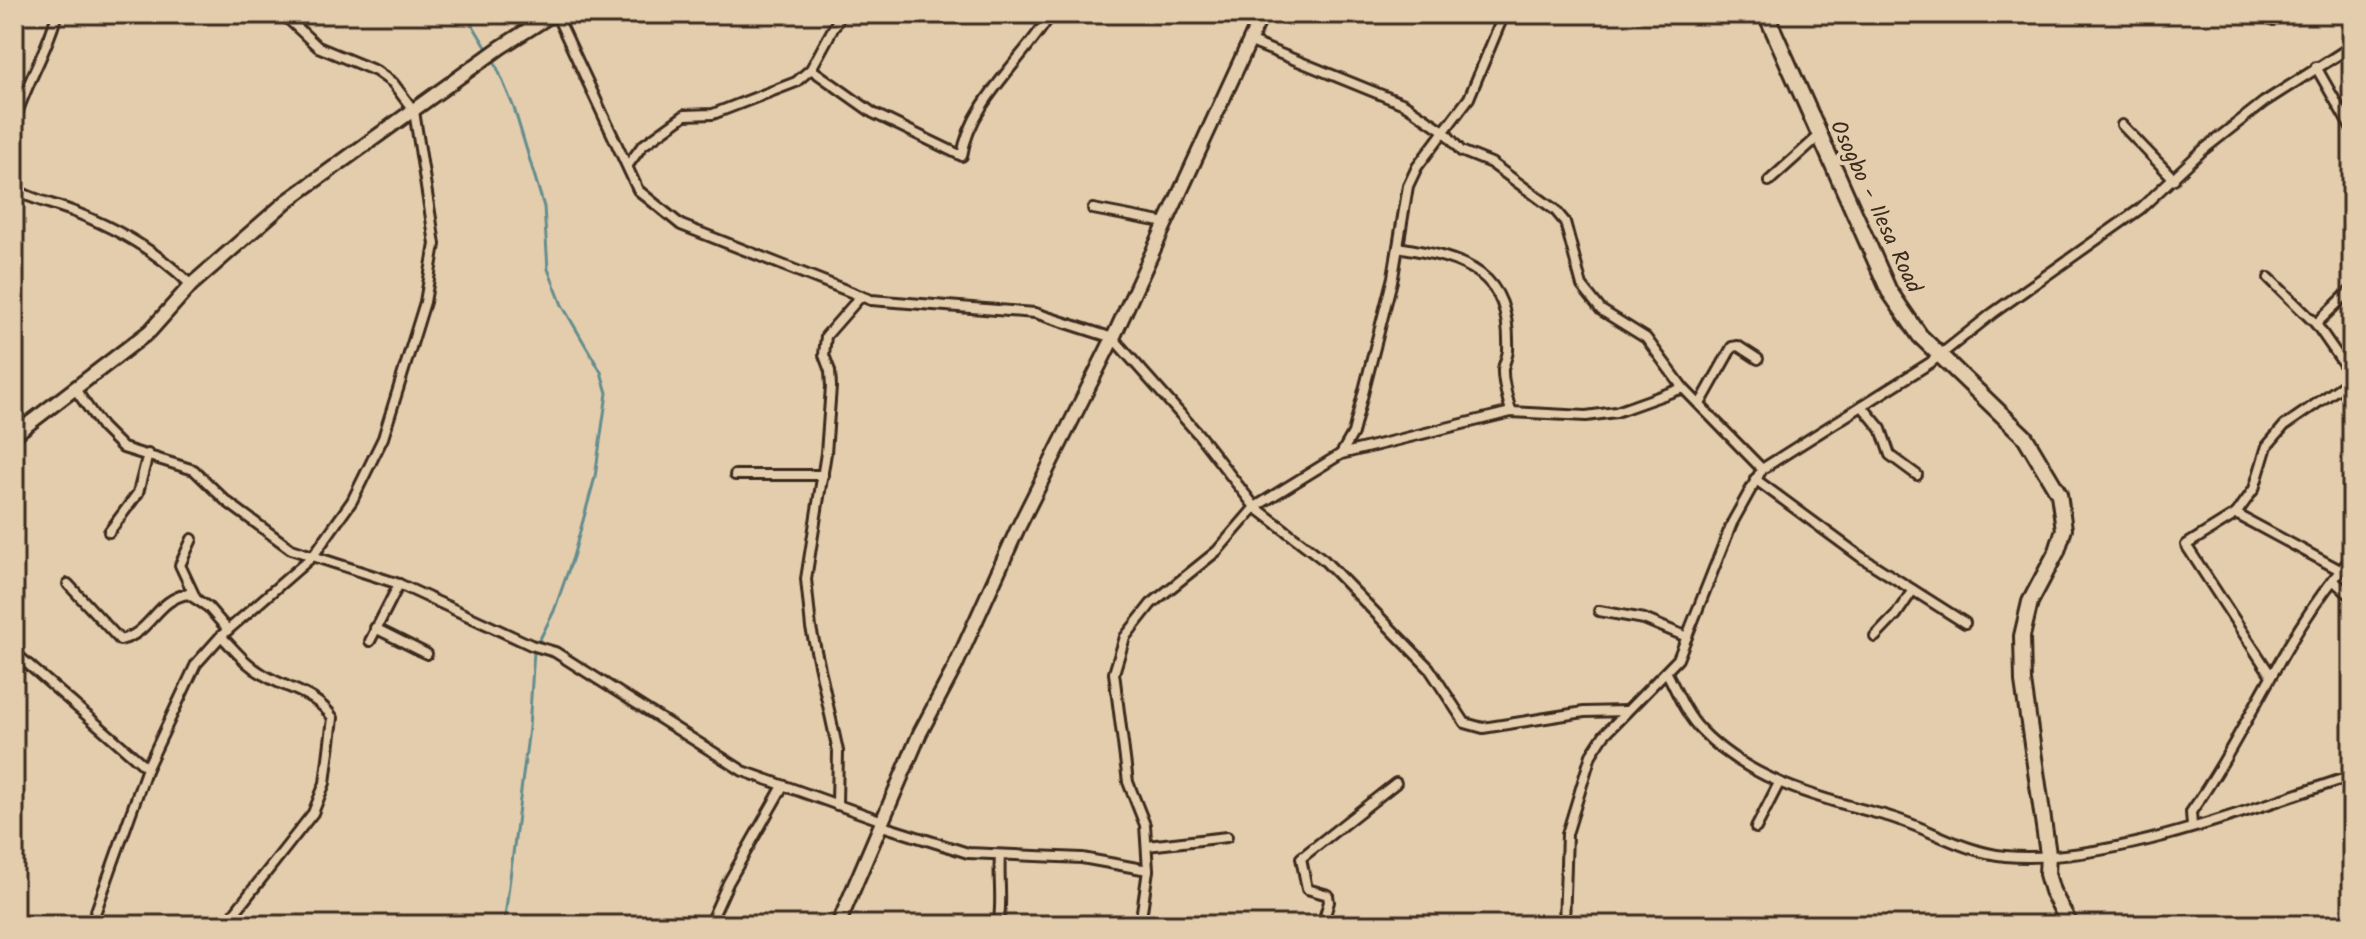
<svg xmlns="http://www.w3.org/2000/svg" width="2366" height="939" font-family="Kalam,sans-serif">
  <rect width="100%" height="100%" fill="#e4cdad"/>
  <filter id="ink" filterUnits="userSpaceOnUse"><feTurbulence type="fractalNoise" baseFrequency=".0125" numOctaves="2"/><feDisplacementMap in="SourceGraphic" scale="16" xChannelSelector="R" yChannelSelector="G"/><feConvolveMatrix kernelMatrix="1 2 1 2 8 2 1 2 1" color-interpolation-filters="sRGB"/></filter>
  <g filter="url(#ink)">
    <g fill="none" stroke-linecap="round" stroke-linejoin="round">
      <!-- stream -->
      <g stroke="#638d8e" stroke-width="3">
        <path d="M466 14 489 52"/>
        <path d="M493 58 514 108 544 207 548 269 562 305 601 372 607 393 595 477 573 557 554 611 534 651 529 728 504 925"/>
      </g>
      <!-- street casing -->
      <g stroke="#3b2a1e" stroke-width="14">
        <g id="street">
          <path d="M556 14 638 190 681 225 871 300 1035 313 1113 338 1199 435 1255 507 1324 560 1429 668 1465 723 1483 728 1584 712 1626 711"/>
          <path d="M2269 14 2273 20"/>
          <path d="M1251 42 1404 104 1444 131 1461 151 1491 163 1555 210 1565 222 1582 286 1601 310 1646 338 1683 388 1762 469"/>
          <path d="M2316 67 2352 130"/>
          <path d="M811 69 873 113 962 156C970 102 1024 59 1051 14"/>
          <path d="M14 123C25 85 47 52 57 14"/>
          <path d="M2122 125 2174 179"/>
          <path d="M628 165 642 146 685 115 713 114 796 82 811 69 841 14"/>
          <path d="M1769 181 1819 136"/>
          <path d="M14 189C34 201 56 204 77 213 120 230 159 253 191 285"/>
          <path d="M1093 209 1166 223"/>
          <path d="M1398 247C1467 259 1511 271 1508 351 1507 358 1504 363 1503 369 1502 382 1508 399 1511 412"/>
          <path d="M2269 278 2316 324 2352 376"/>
          <path d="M2316 324 2352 289"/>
          <path d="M75 389 102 427 123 448 194 470 226 501 291 549 399 584 531 645 555 652 743 771 880 820"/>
          <path d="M1700 404 1732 347 1738 346 1758 359"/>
          <path d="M1862 406 1881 429 1890 455 1917 475"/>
          <path d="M1341 454 1353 433 1393 277 1408 186 1417 167 1469 98 1504 14"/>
          <path d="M735 475H823"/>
          <path d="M1755 479 1861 557 1965 623"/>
          <path d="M2236 514 2340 570"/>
          <path d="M109 532 138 493 148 454"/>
          <path d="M192 539 180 565 195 597"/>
          <path d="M2333 580 2352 597"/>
          <path d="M68 584 120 640C151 634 156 599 188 594L208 607 228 630"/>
          <path d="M1599 611 1644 619 1687 637"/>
          <path d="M375 628 427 654"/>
          <path d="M221 636C235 650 246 665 264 675 289 690 315 692 333 718L325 783 313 813 225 925"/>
          <path d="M1875 637 1896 615 1913 590"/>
          <path d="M370 641 399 584"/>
          <path d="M14 652 147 768"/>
          <path d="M1667 673C1677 692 1686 715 1701 730 1748 779 1817 798 1880 814 1923 824 1961 852 2005 856 2110 865 2252 808 2352 776"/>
          <path d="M2270 674 2186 545 2236 514 2254 489 2267 446 2284 426 2352 379"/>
          <path d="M837 805 838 751 811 628 806 579 826 453 831 387 830 371 824 355 826 336 861 296"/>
          <path d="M879 825 968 853 1082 858 1148 870"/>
          <path d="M2192 826 2191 812C2249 730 2284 633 2352 557"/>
          <path d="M1756 828 1779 783"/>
          <path d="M1147 846 1227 837"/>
          <path d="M91 925 147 768 196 664 221 636 313 556 352 501 383 438 425 302 435 244 414 111 393 83 376 71 318 47 283 14"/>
          <path d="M709 925 728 883 783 786"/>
          <path d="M998 925C1003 903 998 879 1000 856"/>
          <path d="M1140 925 1148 870 1145 825 1128 782 1114 673 1125 637 1151 604 1217 551 1255 507 1341 454 1511 412 1586 416 1616 412 1683 388"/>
          <path d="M1322 925 1329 902 1328 895 1307 889 1301 858 1396 783"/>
          <path d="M1564 925 1567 834 1591 755 1604 735 1678 659 1732 523 1762 469 1930 363 1993 313 2140 209 2203 150 2264 102 2352 46"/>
        </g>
      </g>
      <!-- secondary casing -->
      <g stroke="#3b2a1e" stroke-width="18">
        <g id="secondary">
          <path d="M14 435 150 331 191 285 287 201 501 47 553 14"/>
          <path d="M838 925 920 733 955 667 1017 530 1113 338 1262 14"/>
        </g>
      </g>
      <!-- primary casing -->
      <g stroke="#3b2a1e" stroke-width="20">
        <path id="primary" d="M1766 14 1889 291 1920 336 2025 437 2059 494 2064 529 2057 551 2030 602 2022 636 2023 682 2048 854 2047 874 2052 891 2070 925"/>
      </g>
      <!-- street -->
      <use href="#street" stroke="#e4cdad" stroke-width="8"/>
      <!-- secondary -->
      <use href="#secondary" stroke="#e4cdad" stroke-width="12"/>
      <!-- primary -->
      <use href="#primary" stroke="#e4cdad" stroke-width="14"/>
    </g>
  </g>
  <g text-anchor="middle" stroke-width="8" stroke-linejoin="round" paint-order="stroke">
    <!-- street labels -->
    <g font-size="22" fill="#3b2a1e" stroke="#e4cdad">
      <text transform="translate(1877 206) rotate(65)" y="8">Osogbo - Ilesa Road</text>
    </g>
  </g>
  <!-- margin -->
  <rect width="2366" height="939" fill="none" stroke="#e4cdad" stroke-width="48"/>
  <rect x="24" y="24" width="2318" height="891" fill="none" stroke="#3b2a1e" stroke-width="3" filter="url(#ink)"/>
</svg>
